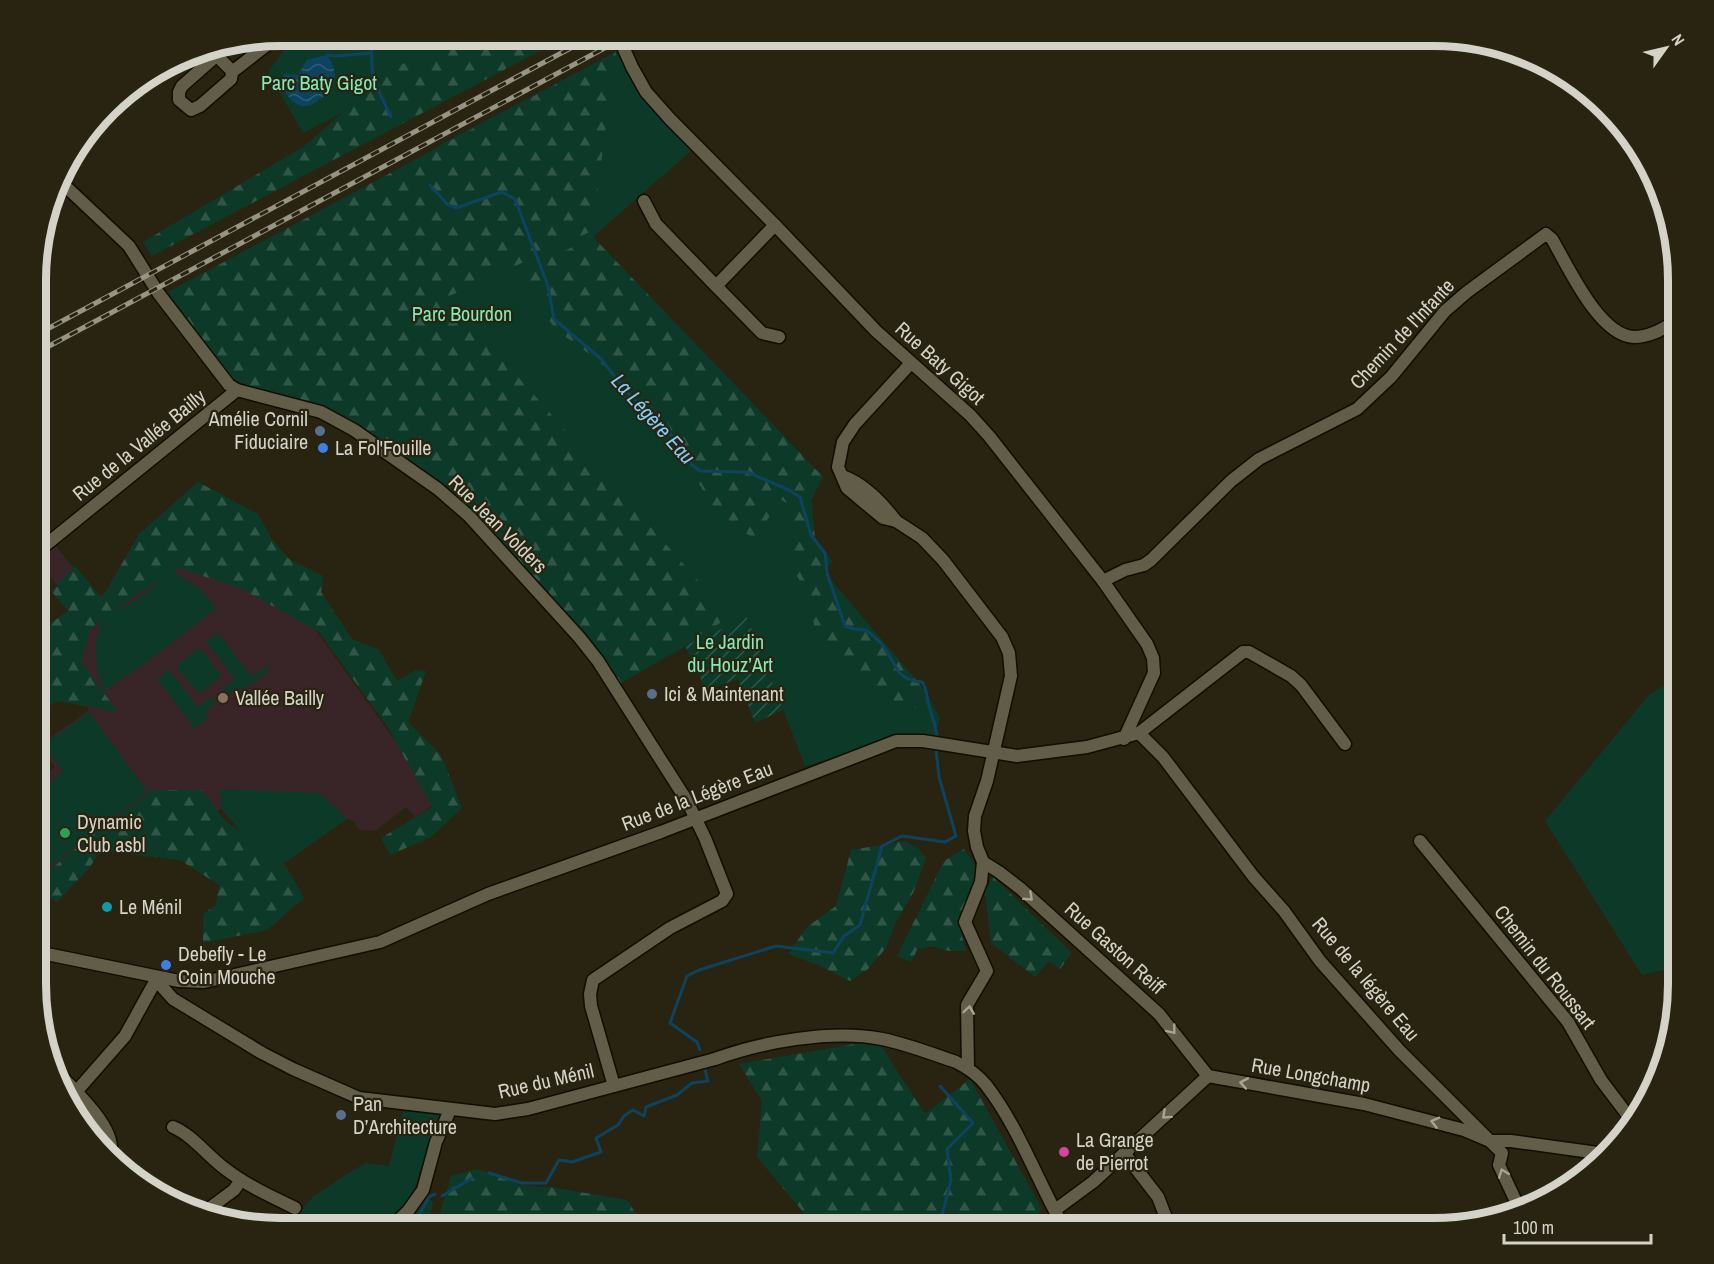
<svg xmlns="http://www.w3.org/2000/svg" width="1714" height="1264" font-family="'Archivo Narrow',sans-serif">
  <defs>
    <pattern id="forest-firs" width="22" height="20" patternUnits="userSpaceOnUse" patternTransform="scale(1.5)"><rect width="22" height="20" fill="#0d3a28"/><path d="M5 1l3.5 6h-7zM16 11l3.5 6h-7z" fill="#2f5646"/></pattern>
    <pattern id="garden-furrows" width="10" height="10" patternUnits="userSpaceOnUse" patternTransform="scale(1.5)"><rect width="10" height="10" fill="#0d3a28"/><path d="M-1 1l2-2M0 10L10 0M9 11l2-2" fill="none" stroke="#2f5646"/></pattern>
    <pattern id="water-waves" width="16" height="10" patternUnits="userSpaceOnUse" patternTransform="scale(1.5)"><rect width="16" height="10" fill="#0d435e"/><path d="M0 5q4-4 8 0t8 0" fill="none" stroke="#2f5d74"/></pattern>
  </defs>
  <rect width="100%" height="100%" fill="#282411"/>
  <!-- education -->
  <path fill="#392527" d="M210 499 319 635 394 739 441 800 415 817 406 807 375 831 359 830 354 821 347 819 273 871 221 808 184 834 158 801 37 884V782L55 767 39 746 89 710 75 686 85 620 37 560 55 545 98 599Z"/>
  <!-- green -->
  <g fill="#0d3a28">
    <path d="M351 36H455L465 49 303 133 268 72 284 50 350 42Z"/>
    <path d="M616 52 647 98 693 149 593 237 823 477 811 500 815 539 832 561 824 572 927 693 940 718 935 736 900 738 805 766 747 617 684 647 621 683 450 488 373 435 231 377 168 292 396 177 445 142Z"/>
    <path d="M170 569 202 590 216 608 160 652 105 691C94 675 91 630 107 616 114 610 130 605 139 598 150 591 160 579 170 569Z"/>
    <path d="M218 633 252 677 267 666 270 670 242 691 238 687 226 695 222 689 235 679 206 642Z"/>
    <path d="M197 649 202 650 221 676 201 693 196 691 178 669V665Z"/>
    <path d="M169 670 198 707 211 697 215 703 205 712 208 718 192 730 191 723 157 679Z"/>
    <path d="M1678 677 1677 967 1642 975 1545 821 1649 695Z"/>
    <path d="M89 712 147 791 38 876 37 792 63 772 43 745Z"/>
    <path d="M220 789 320 793 347 819 273 871 221 808Z"/>
    <path d="M403 1111 440 1115 411 1198 386 1224 382 1228H284L313 1197 352 1171 366 1163 389 1166Z"/>
  </g>
  <!-- forest -->
  <g fill="url(#forest-firs)">
    <path d="M500 36H568L152 256 143 242 303 147 398 65Z"/>
    <path d="M616 52 592 231 443 299 512 370 730 617 621 683 582 629 466 504 440 483 350 421 243 384 231 377 168 292Z"/>
    <path d="M593 237 823 477 811 500 815 539 832 561 824 572 927 693 917 708 894 705 844 664 814 625 808 594 786 558 794 508 780 499 755 540 716 510 686 464 668 423 595 358 556 330 527 289 529 268Z"/>
    <path d="M198 482 258 514 271 538 289 559 323 576 321 592 352 639 379 650 397 681 416 670 426 671 408 722 441 755 462 808 431 837 390 855 381 838 432 807 387 726 319 632 242 589 179 568 136 595 90 630 81 662 118 712 58 701 37 713V633L68 611 52 592 74 565 102 598 139 534Z"/>
    <path d="M152 790H202L225 821 256 842 287 868 304 898 267 930 203 943V914L216 905 219 885 180 860 100 851 90 867 57 902 37 889V877L39 879 101 828Z"/>
    <path d="M905 841 919 849 926 858 913 893 895 924 886 948 867 970 850 981 818 965 788 954 807 927 836 906 851 850Z"/>
    <path d="M964 849 977 868 972 892 960 929 966 951H949L932 946 917 950 911 962 897 956 944 861Z"/>
    <path d="M993 877 1072 953 1060 969 1049 961 1035 977 991 943 985 890Z"/>
    <path d="M877 1040 925 1114 970 1079 1042 1209 1026 1228H851L839 1214 815 1226 757 1157 762 1101 739 1064Z"/>
    <path d="M477 1169 526 1186 550 1187 627 1200 645 1228H436L451 1176Z"/>
    <path d="M425 1194 433 1203 427 1228H397L417 1210Z"/>
  </g>
  <!-- garden -->
  <path fill="url(#garden-furrows)" d="M747 617 783 710 755 723 738 679 706 690 685 646Z"/>
  <!-- water -->
  <path fill="url(#water-waves)" d="M327 55C341 75 335 89 316 102 311 105 305 108 299 105 290 102 285 91 281 84L284 74 298 75 307 60Z"/>
  <g fill="none" stroke-linecap="round" stroke-linejoin="round">
    <!-- stream -->
    <g stroke="#0d435e" stroke-width="3">
      <path d="M371 47 373 79 391 117"/>
      <path d="M327 55 336 56 371 53"/>
      <path d="M430 185 447 204 456 208 502 192 515 199 548 286 554 319 601 359 626 391 681 445 687 453 691 464 700 471 747 472 789 490 800 497 811 535 825 553 827 573 845 626 854 629 866 630C872 635 879 640 884 647 897 666 896 680 922 682 928 690 926 697 929 706 932 717 936 725 937 737"/>
      <path d="M700 1050 697 1042 670 1023 687 976 699 970 776 946 833 953 844 936 860 925 882 846 902 836 945 842 956 836 939 777 936 750"/>
      <path d="M940 1086 973 1123 947 1149 951 1180 940 1223"/>
      <path d="M489 1173 522 1183H546L559 1160 572 1162 601 1152 596 1138 618 1125 624 1116 633 1110 644 1116 646 1107 677 1095 692 1083 708 1081 705 1070"/>
      <path d="M442 1196 472 1178"/>
      <path d="M412 1228 429 1197 435 1194"/>
    </g>
    <!-- minor-tunnel -->
    <path stroke="#423e2c" stroke-width="12" stroke-dasharray="12 6" stroke-linecap="butt" d="M617 36 624 49"/>
    <!-- minor casing -->
    <g stroke="#110d00" stroke-width="15">
      <g id="minor">
        <path d="M209 48 230 69 232 72 231 79 200 106 191 110 179 100V92L182 86 216 56"/>
        <path d="M624 49 632 67 646 92 670 119 775 225 876 331 970 415 989 436 1103 581 1147 644 1153 658 1154 673 1124 739"/>
        <path d="M232 72 268 44"/>
        <path d="M61 182 129 246 159 294 229 385 237 390 321 412 354 430 438 489 469 516 579 637 598 661 687 801 705 838 727 894 722 901 670 928 593 980 590 994 591 1006 614 1086"/>
        <path d="M644 201 656 224 716 286 762 333 779 337"/>
        <path d="M716 286 775 225"/>
        <path d="M911 363 855 424 843 442 838 467 847 488 883 518 896 521 922 538 943 560 1002 637 1009 653 1011 676 987 781 975 816 974 831 977 847 983 862 981 882 965 922 987 971 967 1005 968 1068"/>
        <path d="M842 476C863 483 883 504 896 521"/>
        <path d="M37 552 237 390"/>
        <path d="M1103 581 1125 570 1144 565 1151 560 1231 481 1259 459 1357 409 1391 377 1445 311 1467 292 1546 234 1552 239C1568 266 1599 336 1634 337 1651 337 1664 328 1678 320"/>
        <path d="M1139 733 1163 757 1253 876 1284 911 1320 961 1399 1050 1502 1153 1499 1165 1519 1208"/>
        <path d="M1420 841 1568 1022 1601 1080 1632 1121"/>
        <path d="M983 862 999 872 1021 889 1159 1014 1208 1076"/>
        <path d="M37 952 179 981 204 982 380 942 488 894 661 832 896 741H923L1017 756 1087 747 1139 733 1243 652H1249L1291 676 1301 685 1345 744"/>
        <path d="M156 980 173 999 262 1053 293 1069 359 1098 495 1114 528 1109 715 1059C761 1042 833 1029 882 1039 907 1044 932 1054 956 1062 968 1068 978 1075 986 1085 1018 1126 1038 1182 1064 1228"/>
        <path d="M55 1069C72 1089 111 1122 111 1148"/>
        <path d="M1208 1076 1364 1104 1464 1130 1490 1141H1511L1605 1154"/>
        <path d="M68 1101 125 1036 156 980 153 977"/>
        <path d="M173 1127C192 1135 207 1155 224 1168 246 1185 270 1196 295 1208"/>
        <path d="M1124 1153 1158 1197 1170 1228"/>
        <path d="M1055 1210 1093 1182 1208 1076"/>
        <path d="M203 1213 234 1190 241 1180"/>
        <path d="M390 1228 408 1211 423 1190 436 1142 450 1110"/>
      </g>
    </g>
    <!-- minor -->
    <use href="#minor" stroke="#615d48" stroke-width="12"/>
    <!-- rail casing -->
    <g stroke="#979486" stroke-width="5">
      <g id="rail">
        <path d="M38 334 593 36"/>
        <path d="M38 352 627 36"/>
      </g>
    </g>
    <!-- rail -->
    <use href="#rail" stroke="#282411" stroke-width="3" stroke-dasharray="9" stroke-linecap="butt"/>
  </g>
  <!-- one-way arrows -->
  <defs><path id="oneway-chevron" d="M-2-3.5L2.5 0L-2 3.5" fill="none" stroke-width="1.6" stroke-linecap="round" stroke-linejoin="round" transform="scale(1.5)"/></defs>
  <g stroke="#a7a494">
    <use href="#oneway-chevron" transform="translate(1029 897) rotate(43)"/>
    <use href="#oneway-chevron" transform="translate(969 1010) rotate(-82)"/>
    <use href="#oneway-chevron" transform="translate(1172 1030) rotate(52)"/>
    <use href="#oneway-chevron" transform="translate(1244 1083) rotate(-170)"/>
    <use href="#oneway-chevron" transform="translate(1166 1115) rotate(138)"/>
    <use href="#oneway-chevron" transform="translate(1435 1122) rotate(-166)"/>
    <use href="#oneway-chevron" transform="translate(1503 1173) rotate(-111)"/>
  </g>
  <!-- markers -->
  <g fill="#5c6f8a" stroke="#282411" stroke-width="2">
    <circle cx="320" cy="431" r="6"/>
    <circle cx="652" cy="694" r="6"/>
    <circle cx="341" cy="1115" r="6"/>
  </g>
  <g fill="#3f7fe0" stroke="#282411" stroke-width="2">
    <circle cx="323" cy="448" r="6"/>
    <circle cx="166" cy="965" r="6"/>
  </g>
  <circle fill="#8d6e63" stroke="#282411" stroke-width="2" cx="223" cy="698" r="6"/>
  <circle fill="#2e9e5b" stroke="#282411" stroke-width="2" cx="65" cy="833" r="6"/>
  <circle fill="#0f9aa8" stroke="#282411" stroke-width="2" cx="107" cy="907" r="6"/>
  <circle fill="#d1479c" stroke="#282411" stroke-width="2" cx="1064" cy="1152" r="6"/>
  <g text-anchor="middle" stroke-width="4.5" stroke-linejoin="round" paint-order="stroke">
    <!-- park labels -->
    <g font-size="20" fill="#83e9b9" stroke="#282411">
      <text x="319" y="90">Parc Baty Gigot</text>
      <text x="462" y="321">Parc Bourdon</text>
      <text x="730" y="649">Le Jardin<tspan x="730" dy="23">du Houz’Art</tspan></text>
    </g>
    <!-- street labels -->
    <g font-size="20" fill="#d5d3c7" stroke="#282411">
      <text transform="translate(1402 334) rotate(-47)" y="7">Chemin de l'Infante</text>
      <text transform="translate(940 363) rotate(42)" y="7">Rue Baty Gigot</text>
      <text transform="translate(139 445) rotate(-39)" y="7">Rue de la Vallée Bailly</text>
      <text transform="translate(498 524) rotate(45)" y="7">Rue Jean Volders</text>
      <text transform="translate(697 796) rotate(-21)" y="7">Rue de la Légère Eau</text>
      <text transform="translate(1115 948) rotate(42)" y="7">Rue Gaston Reiff</text>
      <text transform="translate(1545 967) rotate(52)" y="7">Chemin du Roussart</text>
      <text transform="translate(1366 979) rotate(50)" y="7">Rue de la légère Eau</text>
      <text transform="translate(1311 1075) rotate(10)" y="7">Rue Longchamp</text>
      <text transform="translate(546 1081) rotate(-13)" y="7">Rue du Ménil</text>
    </g>
    <!-- poi labels -->
    <g font-size="20" fill="#d5d3c7" stroke="#282411" text-anchor="start">
      <text x="308" y="426" text-anchor="end">Amélie Cornil<tspan x="308" dy="23">Fiduciaire</tspan></text>
      <text x="335" y="455">La Fol'Fouille</text>
      <text x="664" y="701">Ici &amp; Maintenant</text>
      <text x="235" y="705">Vallée Bailly</text>
      <text x="77" y="829">Dynamic<tspan x="77" dy="23">Club asbl</tspan></text>
      <text x="119" y="914">Le Ménil</text>
      <text x="178" y="961">Debefly - Le<tspan x="178" dy="23">Coin Mouche</tspan></text>
      <text x="353" y="1111">Pan<tspan x="353" dy="23">D’Architecture</tspan></text>
      <text x="1076" y="1147">La Grange<tspan x="1076" dy="23">de Pierrot</tspan></text>
    </g>
    <!-- water labels -->
    <g font-size="21" font-style="italic" fill="#86cef9" stroke="#282411">
      <text transform="translate(653 419) rotate(48)" y="7">La Légère Eau</text>
    </g>
  </g>
  <!-- crop -->
  <path d="M0 0H1714V1264H0ZM280 46H1434A234 234 0 0 1 1668 280V984A234 234 0 0 1 1434 1218H280A234 234 0 0 1 46 984V280A234 234 0 0 1 280 46Z" fill="#282411" fill-rule="evenodd"/>
  <path fill="none" stroke="#d5d3c7" stroke-width="8" d="M280 46H1434A234 234 0 0 1 1668 280V984A234 234 0 0 1 1434 1218H280A234 234 0 0 1 46 984V280A234 234 0 0 1 280 46Z"/>
  <!-- north arrow -->
  <g transform="translate(1666 48) rotate(56)" stroke="#282411" stroke-width="4.5" paint-order="stroke">
  <path d="M0-4.5L10 22L0 15L-10 22Z" fill="#d5d3c7"/>
  <text y="-9" font-size="16" font-weight="bold" text-anchor="middle" fill="#d5d3c7">N</text>
  </g>
  <!-- scale -->
  <path d="M1504 1234v9h147v-9" fill="none" stroke="#d5d3c7" stroke-width="3"/>
  <text x="1513" y="1234" font-size="18" fill="#d5d3c7" stroke="#282411" stroke-width="4.5" paint-order="stroke">100 m</text>
</svg>
